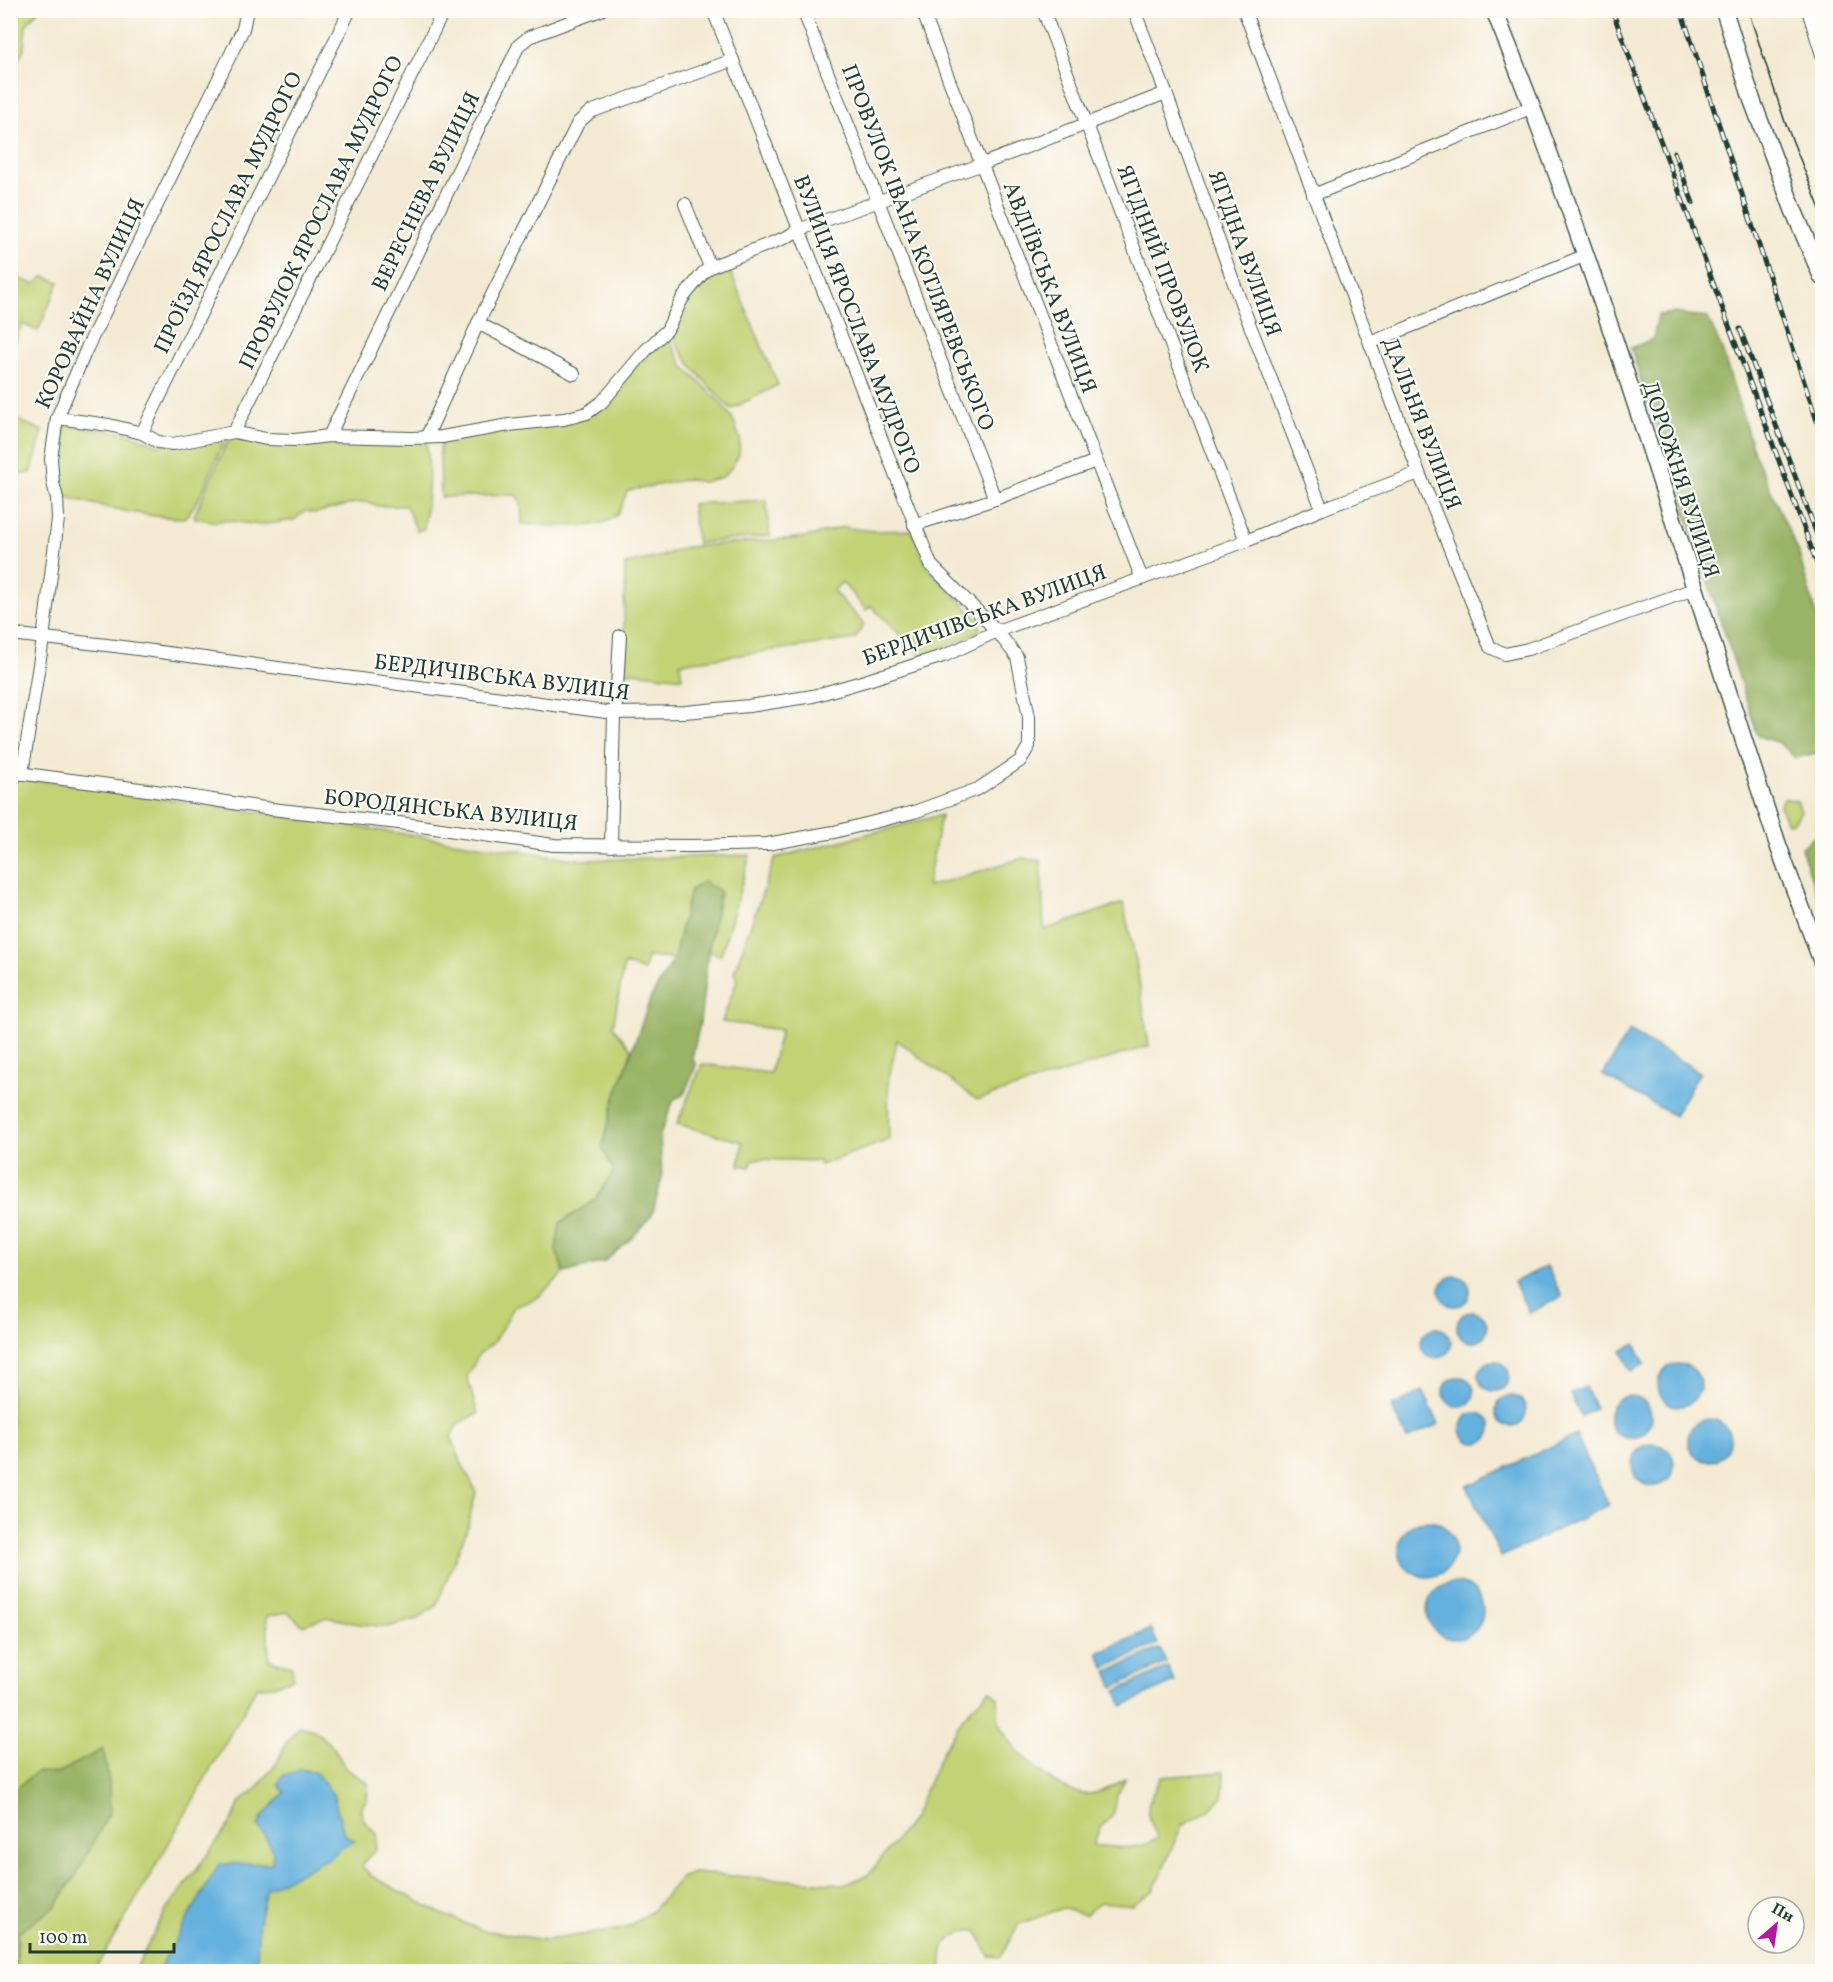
<svg xmlns="http://www.w3.org/2000/svg" width="1833" height="1982" font-family="Vollkorn,serif">
  <rect width="100%" height="100%" fill="#fdfcf7"/>
  <filter id="ink" filterUnits="userSpaceOnUse"><feTurbulence type="fractalNoise" baseFrequency=".0167" numOctaves="2"/><feDisplacementMap in="SourceGraphic" scale="12" xChannelSelector="R" yChannelSelector="G"/><feConvolveMatrix kernelMatrix="1 2 1 2 8 2 1 2 1" color-interpolation-filters="sRGB"/></filter>
  <filter id="wash" filterUnits="userSpaceOnUse"><feTurbulence type="fractalNoise" baseFrequency=".008" numOctaves="4" result="noise"/><feDisplacementMap in="SourceGraphic" scale="24" xChannelSelector="R" yChannelSelector="G"/><feGaussianBlur stdDeviation="1.35" result="paint"/><feColorMatrix in="noise" values="0 0 0 0 0 0 0 0 0 0 0 0 0 0 0 0 0 1.4 0 .05"/><feComposite in="paint" operator="in"/></filter>
  <g filter="url(#wash)">
    <rect width="100%" height="100%" fill="#f4ead3"/>
    <!-- green -->
    <g fill="#c2d274" stroke="#708854" stroke-width="1.5">
      <path d="M12 10 38 11 26 25 24 49 11 73Z"/>
      <path d="M728 266 778 385 731 409C709 385 681 361 671 329L684 302 710 271Z"/>
      <path d="M11 276 35 284 44 276 59 282 38 331 22 324 11 354Z"/>
      <path d="M667 336 684 367 720 402 733 419 740 439 739 455 731 468 722 477 702 482 688 479 627 491C624 498 622 507 618 513 604 533 545 525 522 524L521 502 516 495 441 497 440 448 442 439 581 418Z"/>
      <path d="M1653 416 1663 434 1675 446 1674 477Z"/>
      <path d="M11 417 43 431 31 473 11 475Z"/>
      <path d="M66 425 128 433 158 445 228 436C211 462 206 496 184 518 142 517 101 507 61 495L54 460 60 428Z"/>
      <path d="M231 437 426 439C431 470 428 498 424 529L417 531 406 506H378L368 502 355 503 316 513 305 511 294 520 259 525 224 520 215 522 195 518 194 516 224 449Z"/>
      <path d="M766 500 770 536 697 543 692 504Z"/>
      <path d="M843 527 873 531 911 530 928 568 979 620 980 630 960 641 921 655 871 606 866 610 842 582 833 591 864 624 855 639 680 663 682 678 625 671 624 624 625 564 659 557 686 547 799 538 815 535Z"/>
      <path d="M11 776 582 860 750 855 721 955 708 952 720 891 690 890 674 959 647 957 644 971 624 964 613 1027 632 1050 614 1101 615 1171 595 1200 560 1223 556 1250 564 1273 537 1298 514 1307 493 1343 479 1354 467 1377 478 1414 460 1422 451 1436 461 1462 476 1492 466 1532 436 1606 417 1619 388 1627 353 1623 328 1617 302 1625 288 1612 267 1616 269 1660 292 1666 293 1678 273 1686 257 1687 161 1857 94 1971 11 1972Z"/>
      <path d="M1783 798 1797 801 1801 811 1795 821 1791 823 1786 822 1780 805Z"/>
      <path d="M941 815 927 887 1023 858 1041 861 1044 930 1123 903 1136 962 1149 1046 977 1100 897 1040 888 1082 889 1140 820 1165 819 1161 753 1159 750 1167 739 1165 743 1142 677 1124 702 1064 770 1073 781 1030 722 1022 737 980 734 972 775 858Z"/>
      <path d="M990 1690 998 1698C999 1706 997 1718 1000 1725 1011 1749 1052 1787 1078 1793 1095 1797 1112 1787 1125 1779L1115 1800 1113 1814 1100 1828 1093 1845C1116 1847 1138 1852 1158 1838 1142 1808 1147 1805 1161 1777L1224 1772 1223 1797 1208 1811 1182 1825 1153 1891 1132 1905 1100 1902 1085 1915 1063 1908 1019 1924 1000 1957 989 1956 977 1931C966 1929 949 1936 944 1947 941 1954 942 1964 941 1971L134 1972 164 1914 232 1821 240 1802 256 1789 277 1763 287 1741 300 1726 314 1730 334 1748 346 1769 368 1783 367 1799 360 1809 364 1821 377 1834 376 1849 364 1862 362 1867 371 1876 440 1913 481 1930 546 1940 624 1929 652 1911 681 1878 693 1873 843 1884 867 1876 894 1843 913 1818 942 1752 964 1716Z"/>
    </g>
    <!-- forest -->
    <g fill="#99b466" stroke="#5c784d" stroke-width="1.5">
      <path d="M1674 313 1708 318 1722 350 1754 453 1798 551 1822 636V752L1795 758 1779 743 1758 736 1674 477 1675 446C1648 417 1643 385 1631 348L1653 339 1658 315Z"/>
      <path d="M1822 835V909L1801 848 1813 838Z"/>
      <path d="M703 882 720 891 708 952 700 1023 692 1058 696 1065 684 1095 674 1099 660 1135 662 1178 652 1215 632 1238 604 1262 564 1273 556 1250 560 1223 595 1200 614 1171 602 1148 614 1101 651 997 674 959 690 890Z"/>
      <path d="M103 1749 109 1781 110 1811 78 1872 55 1907 18 1932 17 1961 19 1971H11V1792L37 1772 58 1773Z"/>
    </g>
    <!-- water -->
    <g fill="#65b1de" stroke="#427789" stroke-width="1.5">
      <path d="M1629 1031 1700 1072 1674 1116 1603 1075Z"/>
      <path d="M1547 1266 1562 1297 1529 1313 1514 1282Z"/>
      <circle cx="1455" cy="1291" r="15"/>
      <circle cx="1472" cy="1327" r="15"/>
      <circle cx="1436" cy="1343" r="15"/>
      <path d="M1635 1344 1645 1364 1631 1371 1621 1351Z"/>
      <circle cx="1494" cy="1376" r="15"/>
      <circle cx="1679" cy="1385" r="21"/>
      <circle cx="1459" cy="1392" r="15"/>
      <path d="M1586 1387 1596 1409 1581 1416 1570 1394Z"/>
      <path d="M1423 1391 1439 1424 1407 1439 1391 1406Z"/>
      <circle cx="1630" cy="1417" r="21"/>
      <circle cx="1511" cy="1411" r="15"/>
      <circle cx="1476" cy="1428" r="15"/>
      <circle cx="1709" cy="1440" r="21"/>
      <path d="M1576 1435 1609 1505 1501 1557 1467 1486Z"/>
      <circle cx="1653" cy="1465" r="21"/>
      <circle cx="1427" cy="1549" r="28"/>
      <circle cx="1455" cy="1611" r="28"/>
      <path d="M1151 1629 1158 1644 1105 1668 1098 1653Z"/>
      <path d="M1160 1648 1166 1663 1114 1687 1107 1672Z"/>
      <path d="M1168 1667 1175 1682 1122 1706 1116 1691Z"/>
      <path d="M302 1769 316 1773 333 1794 344 1834 355 1841 343 1847 331 1857 266 1889 258 1926 257 1971H158L219 1864 272 1863 273 1850 258 1825 263 1816 285 1792 278 1785 282 1776Z"/>
    </g>
    <g fill="none" stroke-linecap="round" stroke-linejoin="round">
      <!-- stream -->
      <path stroke="#65b1de" stroke-width="3" d="M10 33 15 23 16 10"/>
    </g>
  </g>
  <g filter="url(#ink)">
    <g fill="none" stroke-linecap="round" stroke-linejoin="round">
      <!-- minor casing -->
      <g stroke="#3f574c" stroke-width="14">
        <g id="minor">
          <path d="M803 10 995 499"/>
          <path d="M922 10 1142 579"/>
          <path d="M1043 10 1246 541"/>
          <path d="M1134 10 1166 93 1240 300 1322 509"/>
          <path d="M1244 10 1419 473 1490 647 1505 654 1528 649 1694 589"/>
          <path d="M1808 10 1822 55"/>
          <path d="M1313 195 1533 107"/>
          <path d="M685 204 710 267"/>
          <path d="M478 323 574 374"/>
          <path d="M1370 343 1586 255"/>
          <path d="M57 418 109 425 142 433 158 442 173 444 234 432 266 439 295 440 329 436 412 438 442 437 509 425 564 419 587 413 602 402 646 350 667 330 682 299 703 273 710 267 787 237 798 230 980 165 1166 93"/>
          <path d="M234 432 444 10"/>
          <path d="M142 433 350 10"/>
          <path d="M329 436 519 45 529 37 601 10"/>
          <path d="M427 436 478 323 578 123 590 112 733 60"/>
          <path d="M914 525 995 499 1096 461"/>
          <path d="M10 634 115 646 614 713 685 712 749 706 813 696 865 681 946 655 997 631 1246 541 1322 509 1419 473"/>
          <path d="M10 772 155 791 271 809 399 823 554 845 692 846 767 844 834 832 914 812 978 789 1020 761 1029 746V717L1017 657 997 631 931 565 713 10"/>
          <path d="M22 774 43 639 58 519 57 498 53 483 51 459 57 418 87 348 243 29 247 10"/>
          <path d="M611 846 614 713 616 704 620 636"/>
        </g>
      </g>
      <!-- major casing -->
      <g stroke="#3f574c" stroke-width="19">
        <g id="major">
          <path d="M1494 10C1604 281 1684 562 1776 839 1790 880 1807 921 1822 962"/>
          <path d="M1724 10 1752 100 1793 209 1822 277"/>
        </g>
      </g>
      <!-- minor -->
      <use href="#minor" stroke="#fff" stroke-width="12"/>
      <!-- major -->
      <use href="#major" stroke="#fff" stroke-width="16"/>
      <!-- tram -->
      <path stroke="#1f3d34" stroke-width="1.5" d="M1748 10 1785 122 1822 214"/>
      <!-- rail casing -->
      <g stroke="#1f3d34" stroke-width="5">
        <g id="rail">
          <path d="M1612 10 1822 577"/>
          <path d="M1681 10 1822 436"/>
          <path d="M1674 152 1693 203"/>
          <path d="M1740 329 1822 548"/>
        </g>
      </g>
      <!-- rail -->
      <use href="#rail" stroke="#fdfcf7" stroke-width="3" stroke-dasharray="9" stroke-linecap="butt"/>
    </g>
  </g>
  <g text-anchor="middle" stroke-width="4.5" stroke-linejoin="round" paint-order="stroke">
    <!-- street labels -->
    <g font-size="22" fill="#1f3d34" stroke="#fdfcf7">
      <text transform="translate(425 191) rotate(-64)" y="8">ВЕРЕСНЕВА ВУЛИЦЯ</text>
      <text transform="translate(227 212) rotate(-64)" y="8">ПРОЇЗД ЯРОСЛАВА МУДРОГО</text>
      <text transform="translate(320 212) rotate(-64)" y="8">ПРОВУЛОК ЯРОСЛАВА МУДРОГО</text>
      <text transform="translate(919 247) rotate(69)" y="8">ПРОВУЛОК ІВАНА КОТЛЯРЕВСЬКОГО</text>
      <text transform="translate(1246 253) rotate(70)" y="8">ЯГІДНА ВУЛИЦЯ</text>
      <text transform="translate(1164 268) rotate(69)" y="8">ЯГІДНИЙ ПРОВУЛОК</text>
      <text transform="translate(1051 287) rotate(69)" y="8">АВДІЇВСЬКА ВУЛИЦЯ</text>
      <text transform="translate(89 303) rotate(-65)" y="8">КОРОВАЙНА ВУЛИЦЯ</text>
      <text transform="translate(858 324) rotate(69)" y="8">ВУЛИЦЯ ЯРОСЛАВА МУДРОГО</text>
      <text transform="translate(1423 423) rotate(69)" y="8">ДАЛЬНЯ ВУЛИЦЯ</text>
      <text transform="translate(1682 479) rotate(72)" y="8">ДОРОЖНЯ ВУЛИЦЯ</text>
      <text transform="translate(984 614) rotate(-20)" y="8">БЕРДИЧІВСЬКА ВУЛИЦЯ</text>
      <text transform="translate(502 676) rotate(7)" y="8">БЕРДИЧІВСЬКА ВУЛИЦЯ</text>
      <text transform="translate(451 809) rotate(6)" y="8">БОРОДЯНСЬКА ВУЛИЦЯ</text>
    </g>
  </g>
  <!-- margin -->
  <rect width="1833" height="1982" fill="none" stroke="#fdfcf7" stroke-width="36"/>
  <!-- north arrow -->
  <g transform="translate(1776 1925) rotate(29)"><circle r="28" fill="#fdfcf7" stroke="#a4b0a9" stroke-width="1.5"/>
  <path d="M0-4.5L10 22L0 15L-10 22Z" fill="#b5179e"/>
  <text y="-9" font-size="16" font-weight="bold" text-anchor="middle" fill="#1f3d34">Пн</text>
  </g>
  <!-- scale -->
  <path d="M30 1943v9h144v-9" fill="none" stroke="#1f3d34" stroke-width="3"/>
  <text x="39" y="1943" font-size="18" fill="#1f3d34" stroke="#fdfcf7" stroke-width="4.5" paint-order="stroke">100 m</text>
</svg>
